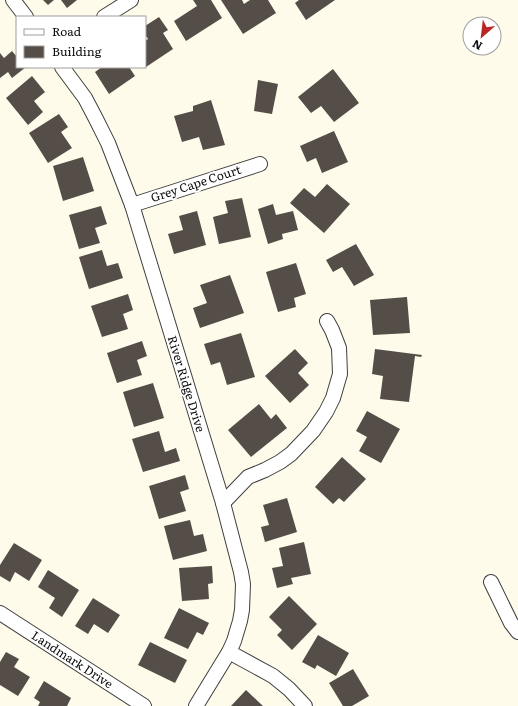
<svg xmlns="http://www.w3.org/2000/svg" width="518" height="706" font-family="Literata,serif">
  <rect width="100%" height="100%" fill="#fffbeb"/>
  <!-- building -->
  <g fill="#544d48">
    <path d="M43 0H54L48 5Z"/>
    <path d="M61 0H77L67 8Z"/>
    <path d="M193 0H211L222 18 186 41 174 21 197 6Z"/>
    <path d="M221 0H242L244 4 250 0H268L276 13 243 34Z"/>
    <path d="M299 0H335L306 20 295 3Z"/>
    <path d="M159 17 168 30 163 33 173 49 146 67 145 66V41L148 39 145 34V26Z"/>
    <path d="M12 51 17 57V67H26L12 78 8 72 0 78V53L4 58Z"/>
    <path d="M102 67H129L135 76 109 94 95 72Z"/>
    <path d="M333 69 359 103 334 122 321 106 311 113 298 97Z"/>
    <path d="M32 76 45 92 34 101 43 112 28 125 6 98Z"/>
    <path d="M258 80 278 84 272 114 254 111Z"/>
    <path d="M211 100 225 145 203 150 199 137 182 142 174 116 193 111V106Z"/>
    <path d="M59 114 68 127 61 132 72 148 48 163 29 133Z"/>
    <path d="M334 131 348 162 322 173 316 158 307 162 300 146Z"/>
    <path d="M83 157 94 191 63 201 53 166Z"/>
    <path d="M327 184 350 204 324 233 290 203 304 188 315 197Z"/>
    <path d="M242 198 251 237 219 244 213 217 228 213 225 201Z"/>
    <path d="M273 204 276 215 293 211 298 230 282 234 283 239 268 244 258 209Z"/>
    <path d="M101 206 107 224 95 228 100 243 79 249 69 215Z"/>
    <path d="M197 211 206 245 174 254 168 234 183 230 179 216Z"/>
    <path d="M356 244 374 275 354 286 342 267 333 272 326 260Z"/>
    <path d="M102 250 107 266 118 263 123 278 89 289 79 257Z"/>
    <path d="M296 263 306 294 294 298 296 307 278 312 266 272Z"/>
    <path d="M230 275 244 313 200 328 193 308 207 303 200 285Z"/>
    <path d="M128 294 133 310 123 314 128 329 102 337 91 306Z"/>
    <path d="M407 297 410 333 373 335 370 300Z"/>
    <path d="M241 333 255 377 227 385 220 362 211 365 204 344Z"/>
    <path d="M142 341 147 356 137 360 142 375 117 383 107 353Z"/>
    <path d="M295 349 308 363 298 373 309 385 290 403 265 376Z"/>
    <path d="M375 349 422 355 421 357 415 356 409 402 380 399 383 376 372 374Z"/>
    <path d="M153 383 164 418 134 427 123 392Z"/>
    <path d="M259 404 271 419 276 414 287 428 251 457 228 430Z"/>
    <path d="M367 411 400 429 381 463 359 451 367 437 356 431Z"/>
    <path d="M159 431 165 452 176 448 180 461 143 472 132 439Z"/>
    <path d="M342 457 366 479 344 502 339 498 333 504 315 487Z"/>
    <path d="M185 475 189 489 180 492 186 511 159 519 149 486Z"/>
    <path d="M287 498 297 532 265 542 261 527 269 525 263 505Z"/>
    <path d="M190 520 194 536 203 534 207 551 173 560 164 526Z"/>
    <path d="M304 542 311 574 291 578 293 584 277 588 272 568 283 566 279 548Z"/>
    <path d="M14 543 42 560 29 581 15 572 10 582 0 576V565Z"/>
    <path d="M212 566 213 583 208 584 209 599 182 601 179 568Z"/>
    <path d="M48 570 79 590 62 617 49 608 55 598 38 587Z"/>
    <path d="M289 596 317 624 292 650 277 635 282 630 269 617Z"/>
    <path d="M93 598 120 615 108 633 94 624 88 634 75 626Z"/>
    <path d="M179 608 209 623 203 635 197 632 188 649 164 638Z"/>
    <path d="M318 635 349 653 336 676 317 665 315 669 302 662Z"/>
    <path d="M150 642 187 660 175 683 138 665Z"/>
    <path d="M6 652 19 659 14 667 30 677 18 696 0 685V662Z"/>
    <path d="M353 669 369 696 352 706H343L329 683Z"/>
    <path d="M44 681 71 698 67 706H38L40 702 34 698Z"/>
    <path d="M246 690 263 706H231Z"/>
  </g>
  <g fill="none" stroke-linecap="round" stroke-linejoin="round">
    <!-- street casing -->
    <g stroke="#3f3f3f" stroke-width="16">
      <g id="street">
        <path d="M13 0 26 17"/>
        <path d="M104 17 131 0"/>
        <path d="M62 67 85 98 96 119 108 143 132 205 223 503 241 572 243 584 242 610 240 621 234 641 229 652 196 706"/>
        <path d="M132 205 260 164"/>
        <path d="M223 503 248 477 265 470 280 462 291 454 313 431 326 412 333 398 340 374 339 348 332 330 327 321"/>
        <path d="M491 582 511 623 518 632"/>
        <path d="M0 613 144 706"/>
        <path d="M229 652 273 676 289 689 305 706"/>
      </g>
    </g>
    <!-- street -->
    <use href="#street" stroke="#fff" stroke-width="14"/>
  </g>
  <g text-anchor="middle" stroke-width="4" stroke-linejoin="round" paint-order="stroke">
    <!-- street labels -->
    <g font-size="12" fill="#0c0c0c" stroke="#fff">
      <text transform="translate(196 184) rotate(-18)" y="4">Grey Cape Court</text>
      <text transform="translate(186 384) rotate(73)" y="4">River Ridge Drive</text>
      <text transform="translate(72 660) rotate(33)" y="4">Landmark Drive</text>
    </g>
  </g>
  <!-- legend -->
  <rect x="16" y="16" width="130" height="52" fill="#ffffff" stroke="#9e9e9e"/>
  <rect x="24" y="29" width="20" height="6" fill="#ffffff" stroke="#9e9e9e"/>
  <text x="52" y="36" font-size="12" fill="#0c0c0c">Road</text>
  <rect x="24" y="46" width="20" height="12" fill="#544d48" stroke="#9e9e9e"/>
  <text x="52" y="56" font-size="12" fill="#0c0c0c">Building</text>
  <!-- north arrow -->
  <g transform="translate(482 36) rotate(208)"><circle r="19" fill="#ffffff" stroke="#9e9e9e"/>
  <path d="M0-3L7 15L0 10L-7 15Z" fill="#ba2628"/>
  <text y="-6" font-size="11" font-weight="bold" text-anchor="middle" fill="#0c0c0c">N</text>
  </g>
</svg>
